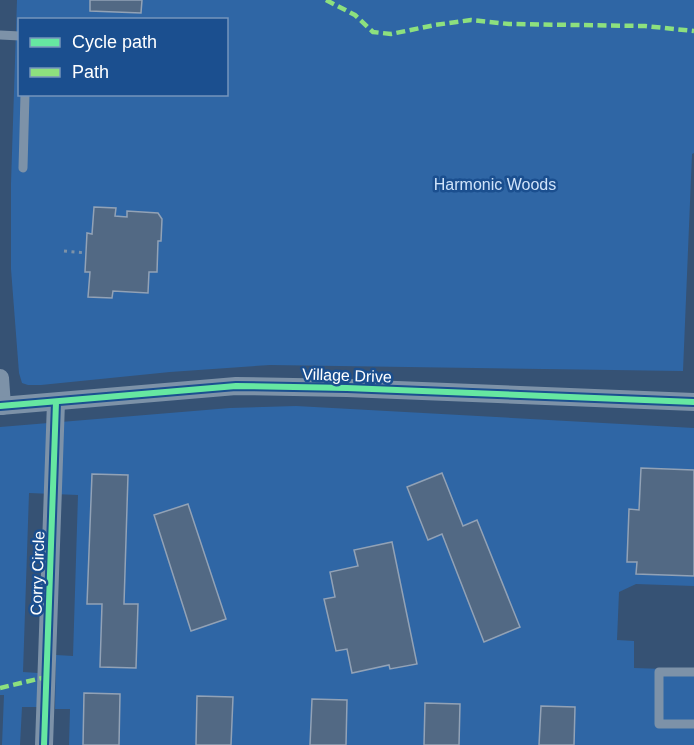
<svg xmlns="http://www.w3.org/2000/svg" width="694" height="745" font-family="Arial,sans-serif">
  <rect width="100%" height="100%" fill="#365274"/>
  <!-- green -->
  <g fill="#2f66a5" fill-rule="evenodd">
    <path d="M17 0H694V153L692 154 683 371 270 365 170 372 41 385H28L22 383 19 373 11 269V183ZM20 20H226V94H20Z"/>
    <path d="M296 406 694 428V470L641 468 639 510 630 509 637 562 636 573 694 576V586L636 584 619 592 617 640 634 641V668L694 670V745H574L575 708 541 706 539 745H459L460 704 425 703 424 745H346L347 701 312 699 310 745H231L233 698 197 697 196 745H119L120 694 84 693 83 745H69L70 709H55L56 655 73 656 78 495 29 493 23 672 38 673 37 707H22L20 745H2L4 695H0V427L230 408ZM441 473 463 526 477 520 520 627 485 642 442 534 428 539 407 487ZM128 475 124 604H138L136 668 100 666 102 604H88ZM188 504 225 619 191 630 154 515ZM392 542 417 663 390 669 389 665 352 673 347 649 335 651 325 599 335 597 358 566 354 551Z"/>
  </g>
  <!-- building -->
  <g fill="#526984" stroke="#92a2b6" stroke-width="1.5">
    <path d="M90 0H142L141 13 90 11Z"/>
    <path d="M94 207 116 208 115 216 127 217V211L158 213 162 219 161 241H158L157 272H149L148 293 113 291 112 298 88 297 90 272H85L87 233 92 234Z"/>
    <path d="M641 468 694 470V576L636 574 637 562H627L629 509 639 510Z"/>
    <path d="M442 473 463 526 477 520 520 627 484 642 442 534 428 540 407 487Z"/>
    <path d="M92 474 128 475 124 604H138L136 668 100 667 102 604H87Z"/>
    <path d="M188 504 226 619 191 631 154 515Z"/>
    <path d="M392 542 417 664 390 669 389 665 352 673 347 649 336 651 324 599 335 597 330 572 358 566 354 550Z"/>
    <path d="M84 693 120 694 119 745H83Z"/>
    <path d="M197 696 233 697 231 745H196Z"/>
    <path d="M312 699 347 700 346 745H310Z"/>
    <path d="M425 703 460 704 459 745H424Z"/>
    <path d="M541 706 575 707 574 745H539Z"/>
  </g>
  <g fill="none" stroke-linecap="round" stroke-linejoin="round">
    <!-- path -->
    <path stroke="#7d92a8" stroke-width="3" stroke-dasharray="3 4.5" stroke-linecap="butt" d="M64 251 86 253"/>
    <!-- service -->
    <g stroke="#7d92a8" stroke-width="9">
      <path d="M0 35 20 36"/>
      <path d="M23 168 25 94"/>
      <path d="M694 672H659V724H694"/>
    </g>
    <!-- minor -->
    <g stroke="#7d92a8" stroke-width="18">
      <path d="M0 378 2 406"/>
      <path d="M0 406 236 386 347 388 694 402"/>
      <path d="M44 745 56 402"/>
    </g>
    <!-- quiet -->
    <g stroke="#8de07e" stroke-width="4.5" stroke-dasharray="9 4.5" stroke-linecap="butt">
      <path d="M326 0 355 15 373 32 391 34 435 25 471 20 509 24 645 26 694 31"/>
      <path d="M0 688 46 677"/>
    </g>
    <!-- cycleway casing -->
    <g stroke="#1b4f8f" stroke-width="10">
      <g id="cycleway">
        <path d="M0 406 236 386 347 388 694 402"/>
        <path d="M44 745 56 402"/>
      </g>
    </g>
    <!-- cycleway -->
    <use href="#cycleway" stroke="#66e7a1" stroke-width="6"/>
  </g>
  <g text-anchor="middle" stroke-width="5" stroke-linejoin="round" paint-order="stroke">
    <!-- park labels -->
    <g font-size="16" fill="#cfe3fa" stroke="#1b4f8f">
      <text x="495" y="190">Harmonic Woods</text>
    </g>
    <!-- street labels -->
    <g font-size="16" fill="#fff" stroke="#1b4f8f">
      <text transform="translate(347 375) rotate(2)" y="6">Village Drive</text>
      <text transform="translate(37 573) rotate(-88)" y="6">Corry Circle</text>
    </g>
  </g>
  <!-- legend -->
  <rect x="18" y="18" width="210" height="78" fill="#1b4f8f" stroke="#7695bc" stroke-width="1.5"/>
  <rect x="30" y="38" width="30" height="9" fill="#66e7a1" stroke="#7695bc" stroke-width="1.5"/>
  <text x="72" y="48" font-size="18" fill="#ffffff">Cycle path</text>
  <rect x="30" y="68" width="30" height="9" fill="#8de07e" stroke="#7695bc" stroke-width="1.5"/>
  <text x="72" y="78" font-size="18" fill="#ffffff">Path</text>
</svg>
